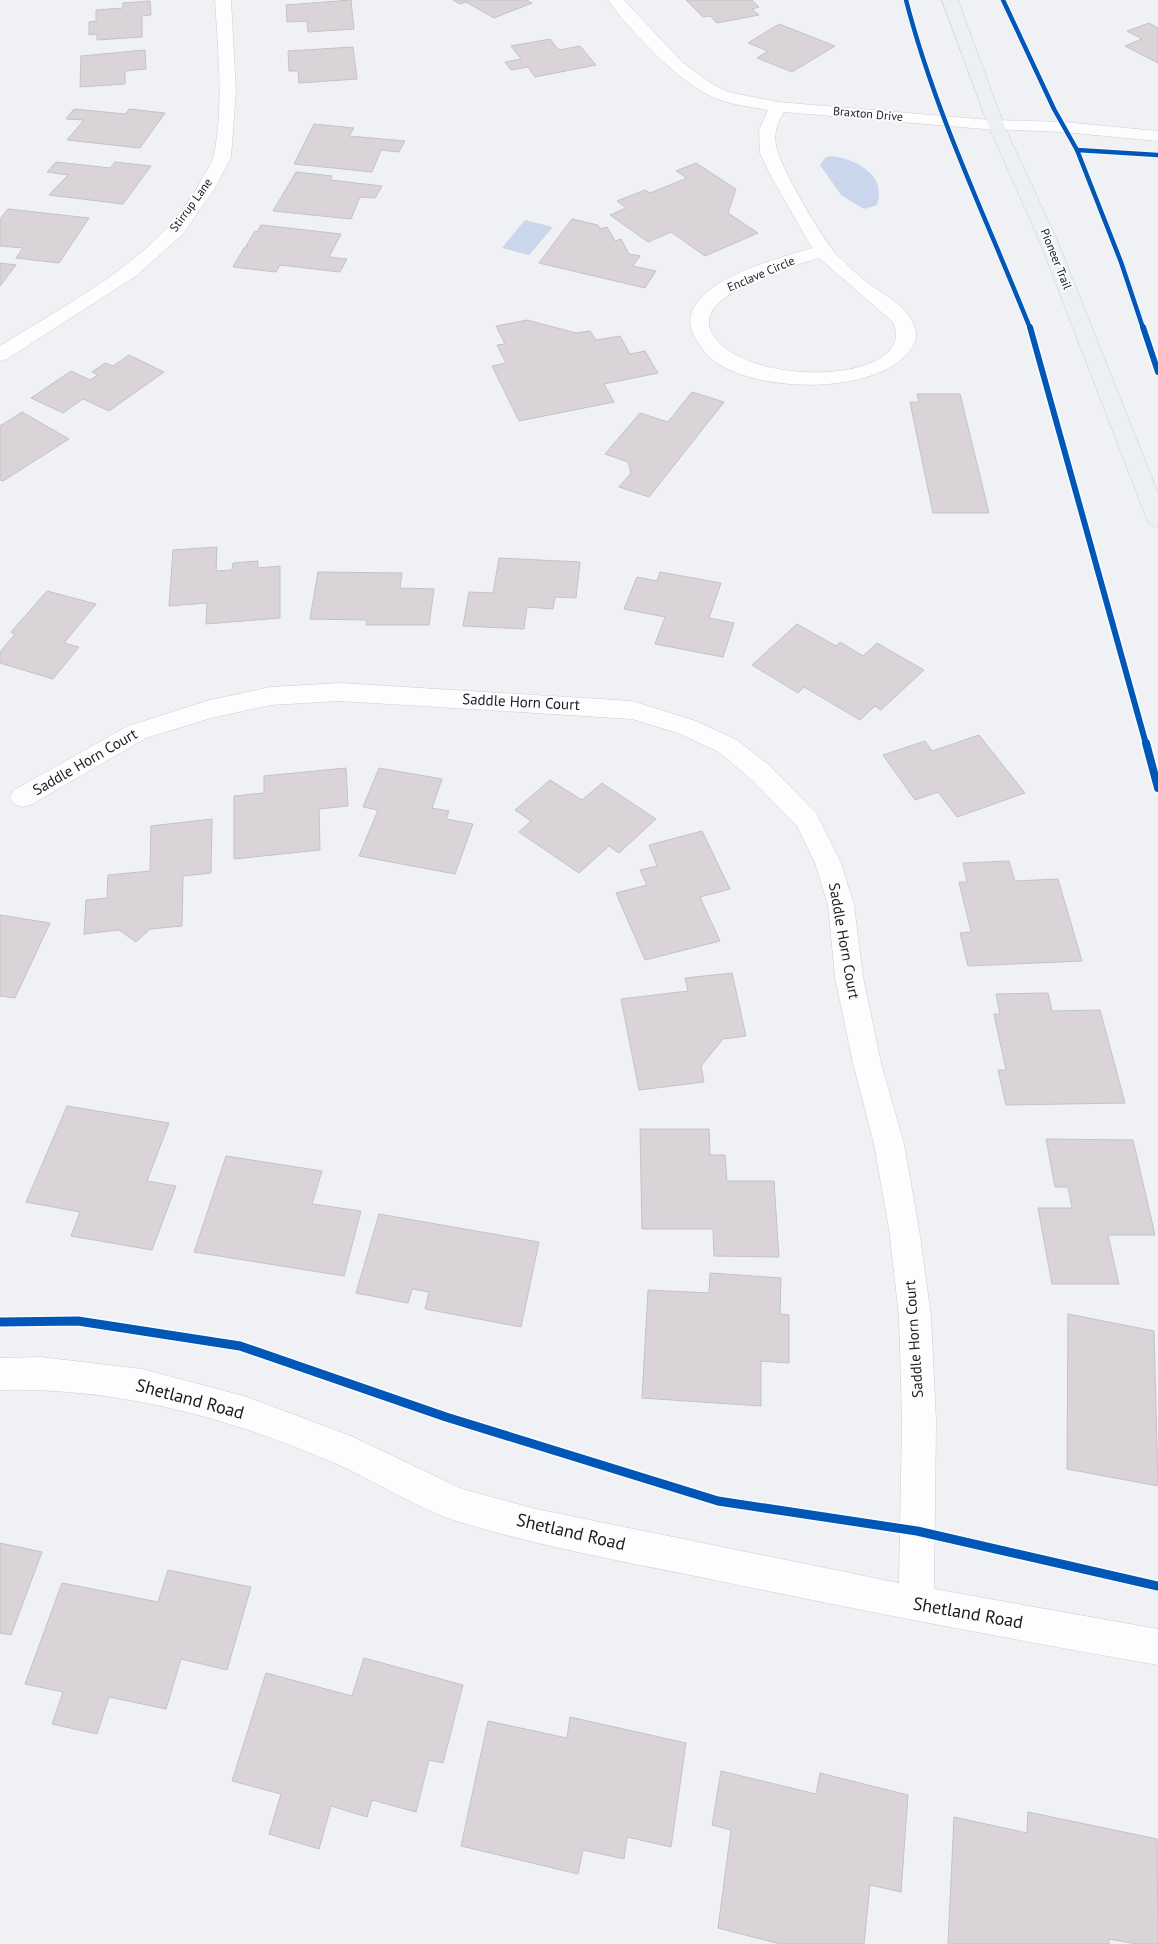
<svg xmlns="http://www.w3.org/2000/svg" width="1158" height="1944" font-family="'PT Sans',sans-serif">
  <rect width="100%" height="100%" fill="#eff1f4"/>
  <!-- water -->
  <g fill="#c9d6eb">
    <path d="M833 156C857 160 887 175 877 205L864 209 841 195 820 165 826 157Z"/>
    <path d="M525 220 553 227 529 255 502 248Z"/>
  </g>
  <!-- building -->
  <g fill="#dad4d8" stroke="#c3c3c5">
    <path d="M351 0 354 29 308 32 307 21 287 22 286 5Z"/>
    <path d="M453 0H526L532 3 494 18 466 2 460 4Z"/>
    <path d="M686 0H752L759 7 752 9 759 15 717 23 710 16 703 17Z"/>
    <path d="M150 1 151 15 142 16V37L97 40V34L89 35V22L96 21V10L123 8V3Z"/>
    <path d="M1149 23 1158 28V63L1125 46 1142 39 1127 31Z"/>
    <path d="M779 24 835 46 792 72 757 58 768 51 748 43Z"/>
    <path d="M550 39 559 50 580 46 596 65 535 77 528 67 511 70 505 62 521 59 511 46Z"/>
    <path d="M353 47 357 79 299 83 298 71H289L288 51Z"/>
    <path d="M145 50 146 69 125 71V84L80 87 81 56Z"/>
    <path d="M74 109 126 114 129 109 165 113 140 148 67 140 84 120 66 119Z"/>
    <path d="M314 124 354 128 349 136 405 141 399 152 381 150 372 172 294 164Z"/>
    <path d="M56 162 110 168 115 162 151 166 123 204 49 195 68 175 47 172Z"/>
    <path d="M696 163 736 189 728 213 758 233 705 256 671 232 648 242 610 215 626 208 617 201 645 190 650 193 687 178 676 171Z"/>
    <path d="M296 172 332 176 330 180 382 186 375 198 360 197 351 219 273 211Z"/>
    <path d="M8 209 89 218 59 263 16 258 23 248 0 246V219Z"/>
    <path d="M572 219 598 225 600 229 607 227 615 241 621 239 629 254 640 256 633 266 656 271 645 288 539 263Z"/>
    <path d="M261 225 341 234 329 257 347 259 340 272 280 265 276 272 233 267 244 248 248 246H246L255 231 257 232Z"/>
    <path d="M0 263 16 265 0 286Z"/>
    <path d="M527 320 576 333 590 331 596 340 620 336 630 354 645 351 658 373 604 384 614 402 519 421 492 366 506 363 497 345 505 344 496 326Z"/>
    <path d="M129 355 164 372 109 411 83 399 63 413 31 398 71 371 90 380 98 375 92 372 105 363 113 366Z"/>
    <path d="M692 392 724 402 649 497 619 487 631 473 628 462 605 454 640 413 668 422Z"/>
    <path d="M917 394H960L989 513H933L910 402H919Z"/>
    <path d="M22 412 69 439 3 481 0 480V426Z"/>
    <path d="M217 547 216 571 232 570 233 563 258 561V568L280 566V618L206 624 207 603 169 606 173 550Z"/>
    <path d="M499 558 580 562 576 598 555 597 553 609 527 607 524 629 463 626 469 592 493 593Z"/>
    <path d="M318 572 402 573 400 588 434 589 429 625H366L367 620 310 619Z"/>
    <path d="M660 572 721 583 709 618 734 623 723 657 655 644 665 617 624 609 637 577 657 581Z"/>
    <path d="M47 591 96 604 64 643 79 647 53 679 0 663V652L15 634 11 632Z"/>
    <path d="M797 624 836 646 840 642 863 656 877 643 924 670 881 710 875 706 860 720 804 687 798 693 752 665Z"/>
    <path d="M979 735 1025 793 957 817 938 792 915 800 883 755 925 741 932 751Z"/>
    <path d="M346 768 348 806 319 809 320 850 234 859V796L264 793V776Z"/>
    <path d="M379 768 442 779 432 808 449 811 446 819 473 824 455 874 359 856 378 810 363 807Z"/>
    <path d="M550 780 582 800 602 783 656 819 619 853 609 846 579 873 519 832 531 821 515 810Z"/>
    <path d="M212 819 211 873 183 876 182 926 150 929 136 942 119 930 84 934 86 900 107 898 108 875 150 871 151 826Z"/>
    <path d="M702 831 730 889 700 897 720 941 645 960 616 893 647 885 640 870 657 866 649 845Z"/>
    <path d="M1009 861 1015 881 1058 879 1082 961 968 966 960 933 971 932 959 882H967L963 863Z"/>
    <path d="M0 915 50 923 15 998 0 996Z"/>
    <path d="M732 973 746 1036 723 1039 701 1066 704 1082 639 1090 621 999 688 991 685 978Z"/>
    <path d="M1048 993 1052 1011 1100 1010 1125 1103 1006 1105 998 1070H1006L994 1014H1000L996 994Z"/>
    <path d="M67 1106 169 1123 147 1181 176 1186 152 1250 71 1236 80 1212 26 1202Z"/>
    <path d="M640 1129H709L710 1155H725L727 1181H774L779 1257 714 1256 713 1229H642Z"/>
    <path d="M1046 1139 1133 1140 1155 1235H1108L1119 1284H1052L1038 1208H1072L1068 1187H1055Z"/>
    <path d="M226 1156 322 1171 312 1204 361 1211 344 1276 194 1252Z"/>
    <path d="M379 1214 539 1242 521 1327 425 1309 429 1292 412 1289 408 1303 356 1293Z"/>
    <path d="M710 1273 781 1278 780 1314 789 1315V1363L761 1361V1406L642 1398 648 1290 709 1293Z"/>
    <path d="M1068 1314 1154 1331 1158 1486 1067 1469Z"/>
    <path d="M0 1543 42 1552 11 1635 0 1633Z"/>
    <path d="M168 1570 251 1587 227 1670 181 1659 166 1709 109 1697 97 1734 52 1724 63 1692 25 1684 62 1583 158 1602Z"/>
    <path d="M364 1658 463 1685 443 1763 429 1760 416 1812 372 1800 367 1817 331 1806 319 1849 269 1834 281 1794 232 1781 266 1673 352 1696Z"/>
    <path d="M570 1717 686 1743 671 1847 627 1837 624 1859 583 1850 578 1874 461 1846 488 1721 567 1738Z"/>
    <path d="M721 1771 816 1794 820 1773 908 1795 901 1892 870 1885 864 1944H780L718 1928 731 1830 712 1825Z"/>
    <path d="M1028 1812 1157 1839 1158 1944H1136L1109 1939V1944H948L954 1817 1027 1833Z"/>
  </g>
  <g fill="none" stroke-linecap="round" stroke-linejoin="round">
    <!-- minor casing -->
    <g stroke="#cdced1" stroke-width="1">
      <g id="minor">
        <path d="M215 0H231L236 91 231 157 215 188 183 234 136 276 7 359 0 361V346C72 300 161 258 202 179 206 172 212 163 214 155 224 105 218 51 215 0Z"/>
        <path d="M608 0H624L683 63 712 84 728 92 778 102 1002 121 1004 125 1002 129 996 130 784 112C777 123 774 132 776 145 778 164 824 242 838 256 848 266 858 275 869 284 885 295 902 304 912 321 917 330 918 340 911 349 878 397 748 394 708 356 704 352 700 345 697 341 686 325 689 310 702 297 725 272 780 258 812 248L772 178 760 153 759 130 768 110C751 107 732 105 715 98 679 83 631 32 608 0ZM819 258 893 322C920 383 749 390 713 335 687 295 794 266 819 258Z"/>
        <path d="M340 683 632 701 696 721 737 740 770 766 816 813 841 863 854 905 863 977 881 1063 904 1144 919 1229 931 1316 936 1421 934 1589 1158 1629V1665C1010 1639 862 1611 715 1580 631 1563 546 1548 463 1523 421 1511 374 1480 332 1462 228 1417 114 1387 0 1390V1358L40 1357 142 1369 244 1396 351 1436 462 1489 536 1509 899 1583 902 1421 899 1316 889 1229 874 1144 853 1063 835 977 828 905 815 863 797 826 752 780 719 752 678 733 632 719 340 701 271 705 211 718 146 738 32 804 23 807 14 804 10 797 14 790 128 726 210 700 271 687Z"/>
      </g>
    </g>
    <!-- tertiary casing -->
    <g stroke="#cdced1" stroke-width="1">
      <path id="tertiary" d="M996 120 1063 122 1158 131V141L1063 132 990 129 988 125 990 121Z"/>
    </g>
    <!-- secondary casing -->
    <g stroke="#cdced1" stroke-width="1">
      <path id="secondary" d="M942 0H958L1004 125 1057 240 1158 493V527L1150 525 1147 520 1039 240 988 125Z"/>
    </g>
    <!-- minor -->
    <use href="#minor" fill="#fdfdfd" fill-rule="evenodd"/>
    <!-- tertiary -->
    <use href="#tertiary" fill="#fdfdfd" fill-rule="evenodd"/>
    <!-- secondary -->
    <use href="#secondary" fill="#ecf0f5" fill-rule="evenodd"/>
    <!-- cycleway-far3 casing -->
    <g stroke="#fcfdfe" stroke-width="6">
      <g id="cycleway-far3">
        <path d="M906 0C935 113 987 220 1030 328"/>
        <path d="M1003 0 1054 109 1077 150 1121 262 1143 328"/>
        <path d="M1077 150 1158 155"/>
      </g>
    </g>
    <!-- cycleway-far2 casing -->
    <g stroke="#fcfdfe" stroke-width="9">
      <g id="cycleway-far2">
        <path d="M1030 327 1146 744"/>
        <path d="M1143 327 1158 372"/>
      </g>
    </g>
    <!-- cycleway-far1 casing -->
    <g stroke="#fcfdfe" stroke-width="11">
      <path id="cycleway-far1" d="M1146 743 1158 788"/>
    </g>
    <!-- cycleway casing -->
    <g stroke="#fcfdfe" stroke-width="12">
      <path id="cycleway" d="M0 1322 78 1321 240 1346 446 1417 718 1501 917 1531 1158 1586"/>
    </g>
    <!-- cycleway-far3 -->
    <use href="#cycleway-far3" stroke="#0057b8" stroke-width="4.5"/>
    <!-- cycleway-far2 -->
    <use href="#cycleway-far2" stroke="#0057b8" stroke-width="6"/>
    <!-- cycleway-far1 -->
    <use href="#cycleway-far1" stroke="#0057b8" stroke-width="8"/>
    <!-- cycleway -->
    <use href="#cycleway" stroke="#0057b8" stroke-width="9"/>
  </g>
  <g text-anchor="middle" stroke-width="4" stroke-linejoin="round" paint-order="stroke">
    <!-- far-street labels -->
    <g font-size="12" fill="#1c1d1f" stroke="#fcfdfe">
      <text transform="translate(868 114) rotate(5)" y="4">Braxton Drive</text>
      <text transform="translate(191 205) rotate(-54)" y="4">Stirrup Lane</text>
      <text transform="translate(1056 259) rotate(68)" y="4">Pioneer Trail</text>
      <text transform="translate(761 274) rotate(-23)" y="4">Enclave Circle</text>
    </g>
    <!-- street labels -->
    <g font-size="15" fill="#1c1d1f" stroke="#fcfdfe">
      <text transform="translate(521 702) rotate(3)" y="5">Saddle Horn Court</text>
      <text transform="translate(85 762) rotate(-30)" y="5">Saddle Horn Court</text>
      <text transform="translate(844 941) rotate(80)" y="5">Saddle Horn Court</text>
      <text transform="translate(914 1339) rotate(-94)" y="5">Saddle Horn Court</text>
    </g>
    <!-- near-street labels -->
    <g font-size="18" fill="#1c1d1f" stroke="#fcfdfe">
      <text transform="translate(190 1399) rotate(15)" y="6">Shetland Road</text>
      <text transform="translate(571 1532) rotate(13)" y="6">Shetland Road</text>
      <text transform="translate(968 1613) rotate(10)" y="6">Shetland Road</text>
    </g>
  </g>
</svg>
